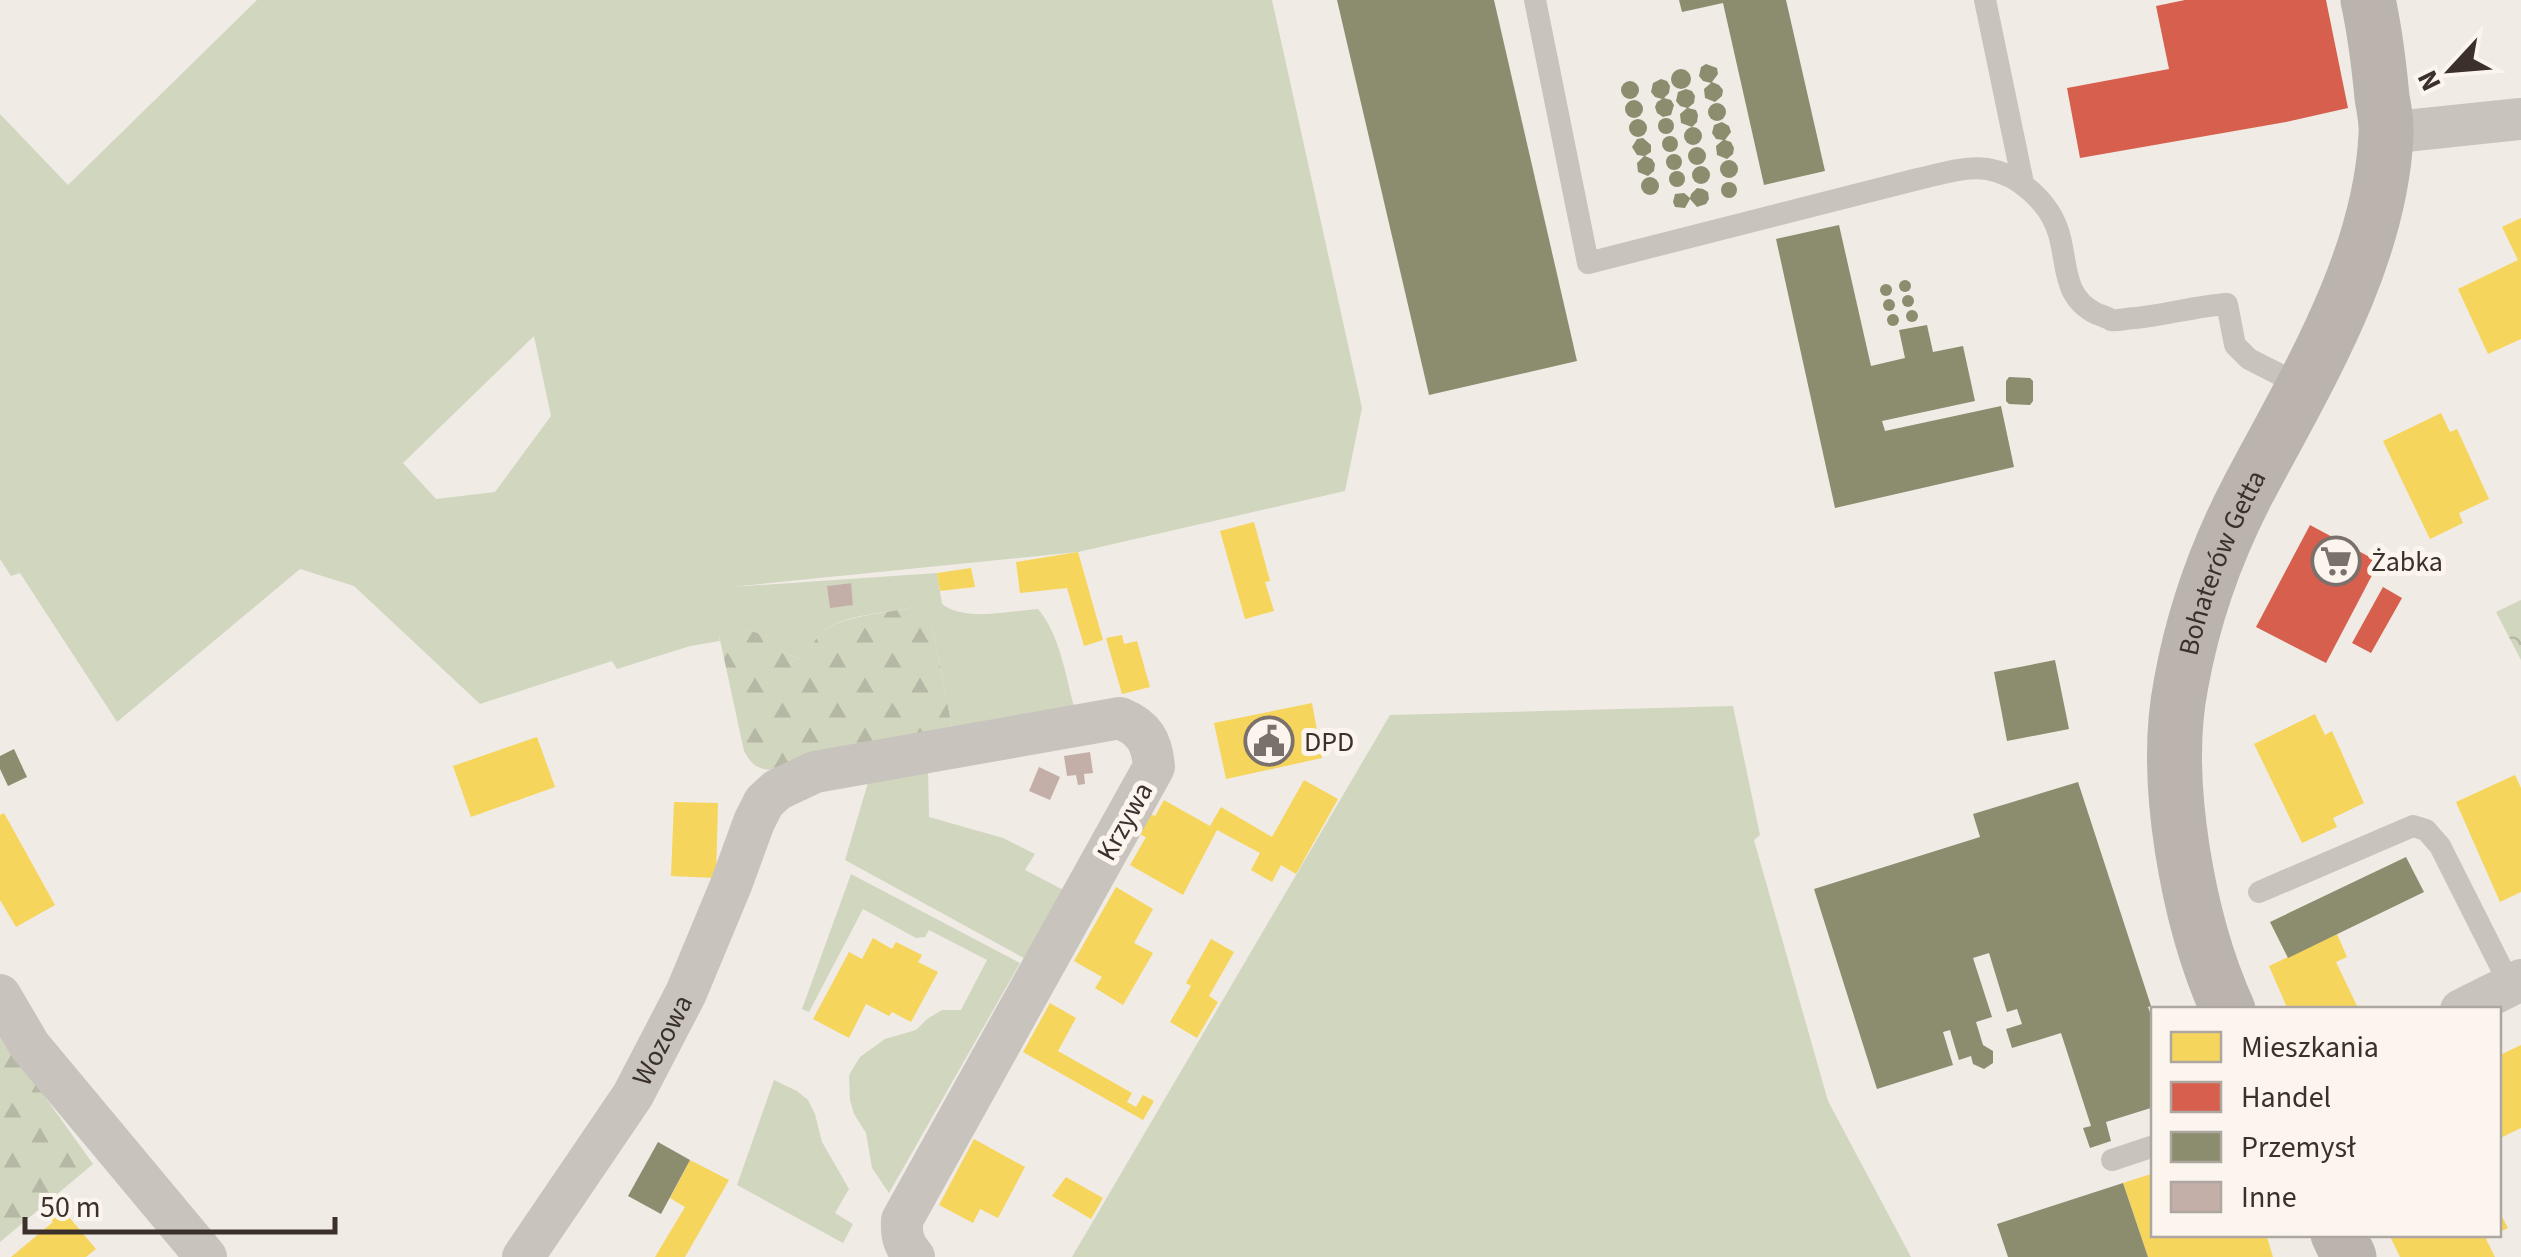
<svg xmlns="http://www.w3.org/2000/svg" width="2521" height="1257" font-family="'Source Sans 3',sans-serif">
  <defs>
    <pattern id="forest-firs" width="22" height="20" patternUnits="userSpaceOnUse" patternTransform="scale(2.5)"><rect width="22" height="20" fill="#d1d6bf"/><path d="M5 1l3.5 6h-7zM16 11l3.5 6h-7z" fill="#b4b8a4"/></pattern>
    <pattern id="park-crowns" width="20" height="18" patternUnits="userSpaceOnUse" patternTransform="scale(2.5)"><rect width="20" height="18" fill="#d1d6bf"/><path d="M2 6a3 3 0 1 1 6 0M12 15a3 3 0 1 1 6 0" fill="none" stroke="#b4b8a4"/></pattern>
  </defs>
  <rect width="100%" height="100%" fill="#f0ebe5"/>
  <!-- grass -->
  <g fill="#d1d6bf" fill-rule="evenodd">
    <path d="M257 0H1272L1362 408 1345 491 1078 552 731 587 937 573 942 604C966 622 1009 611 1038 609 1060 635 1065 674 1074 706L953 732 932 625 914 607C886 613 850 614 825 629 813 637 813 652 799 659L783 652 772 638 746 629 719 635 720 641 690 646 617 669 612 661 480 704 354 586 300 569 117 722 20 573 11 576 0 559V114L68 185ZM534 336 551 416 495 492 436 499 403 463ZM850 583 853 604 830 607 828 586Z"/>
    <path d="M1733 706 1760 835 1754 840 1828 1101 1911 1257H1072L1390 715Z"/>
    <path d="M928 767 929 817 1003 838 1035 854 1025 870 1069 893 1031 962 845 860 870 776Z"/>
    <path d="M851 874 1020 963 889 1193 872 1168 866 1133 854 1114 850 1100 849 1075 860 1057 885 1039 916 1030 927 1019 942 1010H961L987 960 929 930 925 937 916 938 863 909 809 1012 802 1009Z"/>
    <path d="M774 1080 797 1091 808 1100 815 1114 822 1142 849 1189 835 1213 853 1224 843 1243 737 1185Z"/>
  </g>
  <!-- forest -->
  <g fill="url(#forest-firs)">
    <path d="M914 607 925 611 932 625 953 732 783 771C762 769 755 771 744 751L719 635 729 627 746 629 772 638 783 652 799 659C813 652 813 637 825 629 850 615 886 613 914 607Z"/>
    <path d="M0 1034 93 1164 0 1242Z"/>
  </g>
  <!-- park -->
  <path fill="url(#park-crowns)" d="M2521 600V660L2496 612Z"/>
  <!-- homes -->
  <g fill="#f6d55c">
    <path d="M2521 218V339L2488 354 2458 289 2518 260 2502 227Z"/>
    <path d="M2441 413 2450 432 2457 429 2489 499 2459 513 2463 523 2430 539 2383 441Z"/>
    <path d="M1254 522 1270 581 1265 582 1274 611 1245 619 1220 531Z"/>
    <path d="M1078 552 1103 640 1084 646 1067 588 1020 593 1016 562Z"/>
    <path d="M971 568 975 587 940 591 937 573Z"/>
    <path d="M1122 635 1124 644 1137 641 1150 687 1122 694 1106 638Z"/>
    <path d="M1312 703 1322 758 1226 779 1214 723Z"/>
    <path d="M2315 714 2325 735 2332 731 2364 803 2333 818 2337 827 2302 843 2254 744Z"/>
    <path d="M537 737 555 787 471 817 453 766Z"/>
    <path d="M2515 775 2521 788V892L2500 902 2456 802Z"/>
    <path d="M1304 780 1338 799 1296 874 1281 865 1272 882 1251 870 1260 853 1217 830 1183 895 1130 865 1146 837 1139 834 1150 814 1155 816 1164 800 1210 826 1221 807 1272 837Z"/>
    <path d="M674 802 718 803 716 878 671 876Z"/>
    <path d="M4 813 55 905 16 927 0 900V815Z"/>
    <path d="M1116 887 1153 909 1134 943 1153 953 1123 1005 1095 988 1102 977 1074 961Z"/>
    <path d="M2337 934 2347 957 2336 962 2359 1010H2288L2269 966Z"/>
    <path d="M873 938 892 949 896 942 922 955 918 962 938 972 911 1022 892 1012 889 1016 866 1004 849 1038 813 1019 849 952 862 959Z"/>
    <path d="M1211 939 1234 952 1209 996 1218 1002 1197 1038 1170 1022 1191 986 1186 983Z"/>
    <path d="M1050 1003 1076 1018 1058 1051 1132 1093 1127 1102 1136 1107 1143 1095 1154 1101 1143 1120 1023 1052Z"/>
    <path d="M2521 1045V1128L2498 1139V1056Z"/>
    <path d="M974 1139 1025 1167 998 1218 980 1209 973 1223 939 1205Z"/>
    <path d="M690 1160 729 1180 685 1257H655L685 1207 670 1198Z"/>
    <path d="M2154 1173V1234H2266L2273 1257H2148L2123 1183Z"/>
    <path d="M1066 1177 1103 1198 1091 1219 1052 1196Z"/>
    <path d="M57 1203 96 1249 86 1257H11L53 1222 46 1213Z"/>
    <path d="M2498 1209 2508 1228 2498 1233Z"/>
    <path d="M2389 1234H2495L2486 1239 2495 1257H2400Z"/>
  </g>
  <!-- shops -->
  <g fill="#d6604d">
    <path d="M2185 0H2326L2348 108 2286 122 2080 158 2067 88 2169 69 2156 6Z"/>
    <path d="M2310 525 2379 562 2326 663 2256 627Z"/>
    <path d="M2383 587 2402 598 2371 653 2352 643Z"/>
  </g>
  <!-- industry -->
  <g fill="#8c8c6e">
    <path d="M1337 0H1494L1577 361 1429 395Z"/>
    <path d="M1679 0H1786L1825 171 1764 185 1723 3 1682 12Z"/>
    <path d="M1706 64 1717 68 1718 74 1712 82 1719 85 1723 90 1722 96 1715 102 1705 98 1704 89 1711 83 1703 81 1699 76 1701 67Z"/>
    <circle cx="1681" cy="79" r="10"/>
    <path d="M1661 79 1667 81 1670 86 1669 93 1664 98 1671 100 1674 105 1671 115 1663 117 1657 113 1655 107 1657 102 1662 99 1655 97 1651 92 1653 83Z"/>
    <circle cx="1630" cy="90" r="9"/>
    <path d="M1686 89 1692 91 1695 96 1694 103 1688 108 1696 110 1698 115 1697 122 1692 127 1681 123 1680 114 1687 108 1680 106 1676 101 1678 92Z"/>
    <circle cx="1634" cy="109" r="9"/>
    <circle cx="1717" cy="112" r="9"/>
    <circle cx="1666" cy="126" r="8"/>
    <circle cx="1638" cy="128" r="9"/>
    <path d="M1722 122 1729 126 1731 132 1725 140 1731 142 1734 148 1733 154 1727 159 1717 155 1716 146 1723 140 1716 139 1712 133 1714 125Z"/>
    <circle cx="1693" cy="136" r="9"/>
    <circle cx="1670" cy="144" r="8"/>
    <path d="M1643 138 1651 145V152L1645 156 1652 159 1655 164 1654 171 1648 176 1638 172 1637 163 1644 156 1637 155 1632 147 1637 139Z"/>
    <circle cx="1697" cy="156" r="9"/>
    <circle cx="1674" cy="162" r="8"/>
    <circle cx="1729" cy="169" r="9"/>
    <circle cx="1701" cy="175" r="9"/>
    <circle cx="1677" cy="179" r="8"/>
    <circle cx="1650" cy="186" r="9"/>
    <circle cx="1729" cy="190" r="8"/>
    <path d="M1697 188 1703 189 1708 192 1709 199 1706 204 1697 207 1690 199 1685 208 1675 207 1673 202 1675 194 1684 193 1690 198 1691 194Z"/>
    <path d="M1839 225 1871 366 1905 358 1899 330 1927 325 1933 352 1963 346 1975 401 1882 421 1885 431 2001 406 2014 467 1835 508 1776 239Z"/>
    <circle cx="1905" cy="286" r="6"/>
    <circle cx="1886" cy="290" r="6"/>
    <circle cx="1908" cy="301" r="6"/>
    <circle cx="1889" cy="305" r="6"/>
    <circle cx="1912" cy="316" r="6"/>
    <circle cx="1893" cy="320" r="6"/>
    <path d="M2009 377 2030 378 2033 381V401L2030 405 2009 404 2006 401V381Z"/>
    <path d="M2055 660 2069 729 2007 741 1994 672Z"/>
    <path d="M14 749 27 777 8 786 0 769V756Z"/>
    <path d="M2078 782 2151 1006 2148 1007 2154 1023V1107L2106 1122 2111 1141 2090 1148 2083 1128 2091 1126 2061 1033 2012 1048 2006 1029 2022 1024 2017 1009 2007 1012 1989 953 1973 958 1992 1017 1976 1022 1983 1045 1993 1051V1063L1984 1069 1973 1064 1971 1056 1959 1060 1950 1030 1943 1032 1953 1065 1877 1089 1814 889 1980 837 1973 814Z"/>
    <path d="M2406 857 2424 892 2288 958 2270 922Z"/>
    <path d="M658 1142 690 1160 661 1214 628 1196Z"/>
    <path d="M2123 1183 2148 1257H2008L1997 1224Z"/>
  </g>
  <!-- building -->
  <g fill="#c3afa7">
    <path d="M851 583 853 605 830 608 827 586Z"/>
    <path d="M1090 752 1093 773 1084 774 1085 784 1078 785 1076 775 1067 776 1064 756Z"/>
    <path d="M1039 767 1060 777 1050 800 1029 791Z"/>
  </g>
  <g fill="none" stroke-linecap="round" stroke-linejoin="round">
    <!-- service -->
    <g stroke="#c9c3be" stroke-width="22">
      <path d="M1535 0 1588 263 1918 179C1940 174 1965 166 1987 169 2019 174 2050 203 2059 234 2068 265 2062 297 2097 314 2099 314 2110 319 2111 320 2118 321 2128 318 2135 318 2166 315 2196 306 2227 304L2235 345 2249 359 2304 387"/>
      <path d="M1985 0 2023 183"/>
      <path d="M2259 892 2413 826 2426 830 2440 846 2510 985"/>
      <path d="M2112 1160 2154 1146"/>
    </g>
    <!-- minor -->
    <g stroke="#c9c3be" stroke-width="42">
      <path d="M2386 133 2521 119"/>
      <path d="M0 995 30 1046 206 1257"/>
      <path d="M2461 1010 2521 980"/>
      <path id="s1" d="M523 1257 633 1095 686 993 731 885 754 822 764 802 777 790 815 772 1120 718C1144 728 1152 741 1154 767L902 1220C901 1236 904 1245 914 1257"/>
    </g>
    <!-- secondary -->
    <g stroke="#bab3ae" stroke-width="55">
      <path id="s2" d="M2228 1010C2188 921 2162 780 2181 684 2193 617 2216 552 2247 492 2305 382 2380 262 2386 135 2387 123 2384 109 2382 97 2379 65 2375 32 2368 0"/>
      <path d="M2338 1234 2349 1257"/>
    </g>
  </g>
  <!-- icons -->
  <defs>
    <g id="supermarket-ring" transform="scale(2.5)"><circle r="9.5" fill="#fbf5ee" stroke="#7a716c" stroke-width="1.5"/><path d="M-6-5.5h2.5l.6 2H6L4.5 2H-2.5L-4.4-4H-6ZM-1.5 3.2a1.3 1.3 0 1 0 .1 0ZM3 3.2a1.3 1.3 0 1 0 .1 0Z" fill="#7a716c"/></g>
    <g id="civic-ring" transform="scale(2.5)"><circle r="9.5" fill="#fbf5ee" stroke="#7a716c" stroke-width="1.5"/><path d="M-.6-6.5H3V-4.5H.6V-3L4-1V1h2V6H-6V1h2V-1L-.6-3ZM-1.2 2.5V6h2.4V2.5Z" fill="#7a716c"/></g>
  </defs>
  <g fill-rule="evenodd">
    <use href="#supermarket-ring" x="2336" y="561"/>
    <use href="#civic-ring" x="1269" y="741"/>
  </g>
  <g text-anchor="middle" stroke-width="10" stroke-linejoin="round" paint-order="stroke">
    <!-- poi labels -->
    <g font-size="28" fill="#3b302b" stroke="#fbf5ee" text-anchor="start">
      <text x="2371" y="571">Żabka</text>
      <text x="1304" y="751">DPD</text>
    </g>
    <!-- street labels -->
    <g font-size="28" fill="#3b302b" stroke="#fbf5ee">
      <text dy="10" stroke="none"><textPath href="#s2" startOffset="462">Bohaterów Getta</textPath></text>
      <text transform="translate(1124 821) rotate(-61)" y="10">Krzywa</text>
      <text dy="10" stroke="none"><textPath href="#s1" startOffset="258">Wozowa</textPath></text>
    </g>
  </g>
  <!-- legend -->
  <rect x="2151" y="1007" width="350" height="230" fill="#fbf5ee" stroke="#aea6a0" stroke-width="2.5"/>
  <rect x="2171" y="1032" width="50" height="30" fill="#f6d55c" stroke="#aea6a0" stroke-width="2.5"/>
  <text x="2241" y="1057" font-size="30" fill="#3b302b">Mieszkania</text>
  <rect x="2171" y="1082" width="50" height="30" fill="#d6604d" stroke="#aea6a0" stroke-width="2.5"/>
  <text x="2241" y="1107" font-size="30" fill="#3b302b">Handel</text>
  <rect x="2171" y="1132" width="50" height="30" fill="#8c8c6e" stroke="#aea6a0" stroke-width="2.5"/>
  <text x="2241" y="1157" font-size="30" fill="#3b302b">Przemysł</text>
  <rect x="2171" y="1182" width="50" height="30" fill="#c3afa7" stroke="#aea6a0" stroke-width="2.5"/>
  <text x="2241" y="1207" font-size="30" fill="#3b302b">Inne</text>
  <!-- north arrow -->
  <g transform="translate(2451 70) rotate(244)" stroke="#fbf5ee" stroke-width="8" paint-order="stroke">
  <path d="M0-8L18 38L0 25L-18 38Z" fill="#3b302b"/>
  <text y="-15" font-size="28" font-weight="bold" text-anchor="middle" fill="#3b302b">N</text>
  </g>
  <!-- scale -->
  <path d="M25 1217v15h310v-15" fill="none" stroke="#3b302b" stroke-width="5"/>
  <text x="40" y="1217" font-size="30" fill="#3b302b" stroke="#fbf5ee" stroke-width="8" paint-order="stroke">50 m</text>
</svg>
